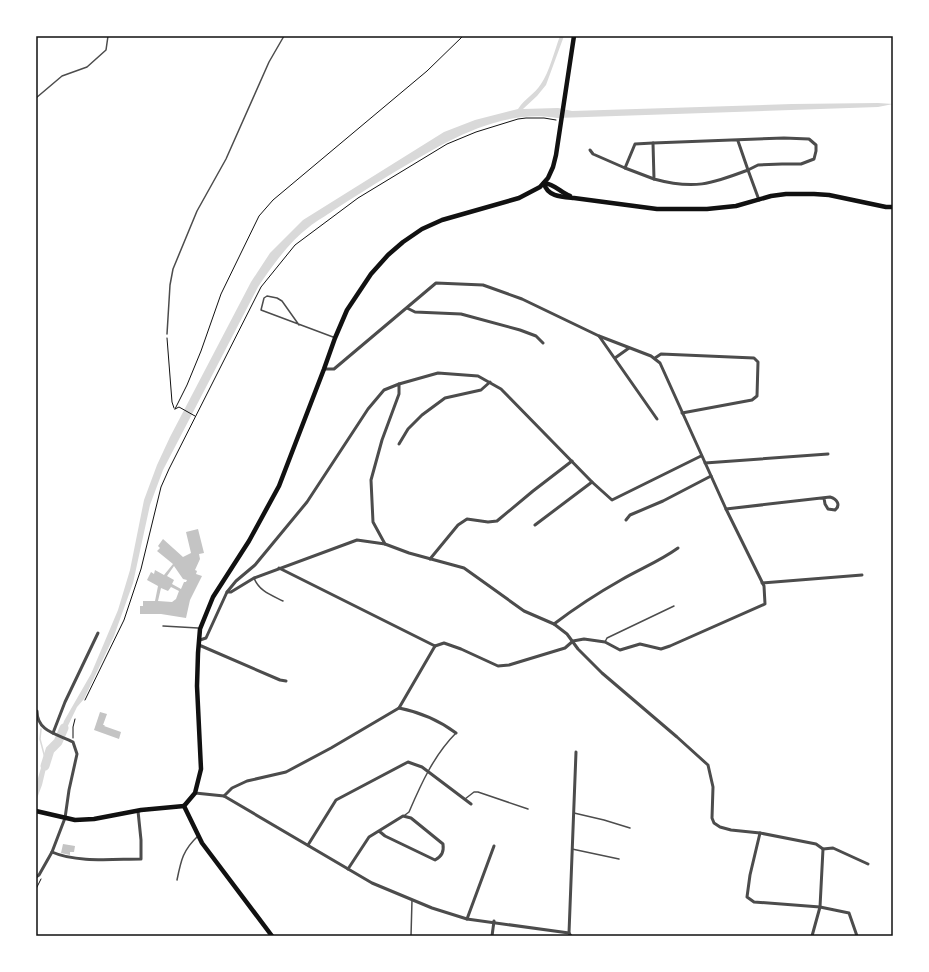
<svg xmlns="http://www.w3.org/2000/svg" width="929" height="972" font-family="'Open Sans',sans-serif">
  <rect width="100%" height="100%" fill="#fff"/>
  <!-- water -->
  <g fill="#d9d9d9">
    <path d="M560 36H564L546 85 537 96 523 109 558 108 572 111 792 104 878 103 893 104 878 107 557 118C495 108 439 146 388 176 370 187 352 198 334 210 326 216 316 221 309 227 289 242 272 266 258 287L163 470 150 505 133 583 114 636 84 699 77 707 63 736 60 734 64 721 91 674 118 610 130 570 144 500 157 465 170 437 251 282 270 253 303 220 444 132 475 120 518 109C525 98 534 95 541 84 549 73 555 49 560 36Z"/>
    <path d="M45 754 50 756 47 764 42 785 36 801V785Z"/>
  </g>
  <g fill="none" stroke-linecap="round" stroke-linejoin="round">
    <!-- stream -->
    <path stroke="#d9d9d9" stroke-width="1.5" d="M41 729 40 739 45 758"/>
    <!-- river -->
    <path stroke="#d9d9d9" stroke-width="9" d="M45 766 50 750 58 742 64 728"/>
  </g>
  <!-- building -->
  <g fill="#c4c4c4" fill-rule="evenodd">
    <path d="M198 529 204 553 199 554 200 559 195 570 197 571 196 574 202 576 190 600 186 618 161 614H140V606H143V601H155L158 586 147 580 151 572 154 574 155 570 164 575 173 564 157 551 160 548 158 546 163 539 183 557 191 553 186 532ZM174 566 183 579 187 580 186 582H184L181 589 172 584 174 580 167 576ZM171 587 179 591 176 599 172 602 158 601 161 588 168 591Z"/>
    <path d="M100 712 107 714 103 725H105L104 726 121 732 119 739 94 730Z"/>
    <path d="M63 844 75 846 74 852H70V855L61 853Z"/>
  </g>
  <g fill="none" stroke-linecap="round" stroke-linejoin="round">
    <!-- path -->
    <g stroke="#111" stroke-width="1">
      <path d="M167 338 172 402 174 408"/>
      <path d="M175 409 187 385 201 351 221 294 259 216 273 200 427 71 463 36"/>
      <path d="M175 409 179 407 195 416"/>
      <path d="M85 700 124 620 141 569 161 487 169 469 261 287 295 245 358 198 447 144 476 132 518 119 526 118H544L556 120"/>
      <path d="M73 738V727L75 719"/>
      <path d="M36 889 41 879"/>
    </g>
    <!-- service -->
    <g stroke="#4c4c4c" stroke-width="1.5">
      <path d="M36 98 62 76 87 67 106 50 108 36"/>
      <path d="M299 325 282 301 277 298 267 296 264 298 261 310 333 337"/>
      <path d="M167 334 170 285 173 269 197 211 226 159 269 62 284 36"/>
      <path d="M254 578C259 591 271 595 283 601"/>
      <path d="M163 626 198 628"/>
      <path d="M605 642 607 638 674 606"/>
      <path d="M465 799 474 792H478L528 809"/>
      <path d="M574 813 604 820 630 828"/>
      <path d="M405 815 409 812C421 784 434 755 456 733"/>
      <path d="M572 849 619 859"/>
      <path d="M177 880C181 860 183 850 198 836"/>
      <path d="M411 936 412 900"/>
    </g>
    <!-- minor -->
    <g stroke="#4c4c4c" stroke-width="3">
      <path d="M738 141 748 170C711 184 694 190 654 179L653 143 784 138 809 139 816 145V151L814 159 801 164H782L758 165 748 170 759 200"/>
      <path d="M590 150 593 154 625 168 635 144 653 143"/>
      <path d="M625 168 654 179"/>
      <path d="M407 308 415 312 461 314 520 330 536 336 543 343"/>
      <path d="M599 336 657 419"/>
      <path d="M615 358 629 348"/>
      <path d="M655 358 661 354 754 358 758 362 757 396 752 400 682 413"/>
      <path d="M324 369H334L436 283 483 285 522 299 599 336 651 356 660 363 726 509 764 586 765 604 670 646 661 649 640 644 620 650 605 642 584 639 573 641 565 648 509 665 498 666 461 649 444 643 435 646"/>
      <path d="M399 384 438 373 478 376 501 389 592 482 612 500 701 456"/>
      <path d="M399 444 408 429 422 415 445 398 481 390 490 382"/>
      <path d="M705 463 828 454"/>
      <path d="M726 509 830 497C837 499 841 505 835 510L828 509 825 504 824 498"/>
      <path d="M626 520 630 515 663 501 711 476"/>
      <path d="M535 525 592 482"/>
      <path d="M430 559 458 525 467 519 488 522 497 521 533 491 572 461"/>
      <path d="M279 568 435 646"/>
      <path d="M762 583 862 575"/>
      <path d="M227 592H231L254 578 357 540 385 544"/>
      <path d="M554 624C575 608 598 593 621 580 640 569 660 561 678 548"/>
      <path d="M200 640 206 638 227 592 236 581 255 565 307 502 368 409 384 390 399 384V394L382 440 371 480 373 522 385 544 409 553 464 568 524 611 554 624 567 634 578 649 602 673 677 737 708 765 713 787 712 818 714 823 720 827 731 830 760 833 816 844 823 849 833 848 868 864"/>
      <path d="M199 645 280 680 286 681"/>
      <path d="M399 708 435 646"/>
      <path d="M53 733 65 702 98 633"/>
      <path d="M195 793 224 796 372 883 432 908 467 919 569 933"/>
      <path d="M224 796 232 788 247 781 286 772 331 748 399 708C419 712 440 721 456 733"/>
      <path d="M760 833 750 875 747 897 754 902 820 907 849 913 857 936"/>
      <path d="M308 845 336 800 408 762 422 767 471 804"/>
      <path d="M52 852C76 863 114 859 141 859V840L138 811"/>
      <path d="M348 869 369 837 403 816 411 818 443 844C444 852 442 856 435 860L385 836 379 831"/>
      <path d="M36 877 39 875 52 852 65 818 69 790 77 754 73 742C58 734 37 732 37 711"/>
      <path d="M467 919 494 846"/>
      <path d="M492 936 494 921"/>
      <path d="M571 936 569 933 576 752"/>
      <path d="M812 936 820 907 823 849"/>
    </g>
    <!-- secondary -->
    <g stroke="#111" stroke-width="4.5">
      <path d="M544 183C547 197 563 197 574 198L657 209H707L736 206 771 196 786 194H814L829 195 886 207H893"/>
      <path d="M544 183C555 184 561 193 570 196"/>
      <path d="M184 806 195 793 201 769 197 686 198 653 200 629 213 597 249 541 279 486 324 369 335 338 347 310 371 274 388 255 403 242 422 229 442 220 519 198 540 187 548 178 553 167 556 155 574 36"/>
      <path d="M36 811 75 820 94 819 141 810 184 806 202 843 272 936"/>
    </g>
  </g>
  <!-- border -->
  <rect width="929" height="972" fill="none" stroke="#ffffff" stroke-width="74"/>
  <rect x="37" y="37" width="855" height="898" fill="none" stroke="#111" stroke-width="1.5"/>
</svg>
